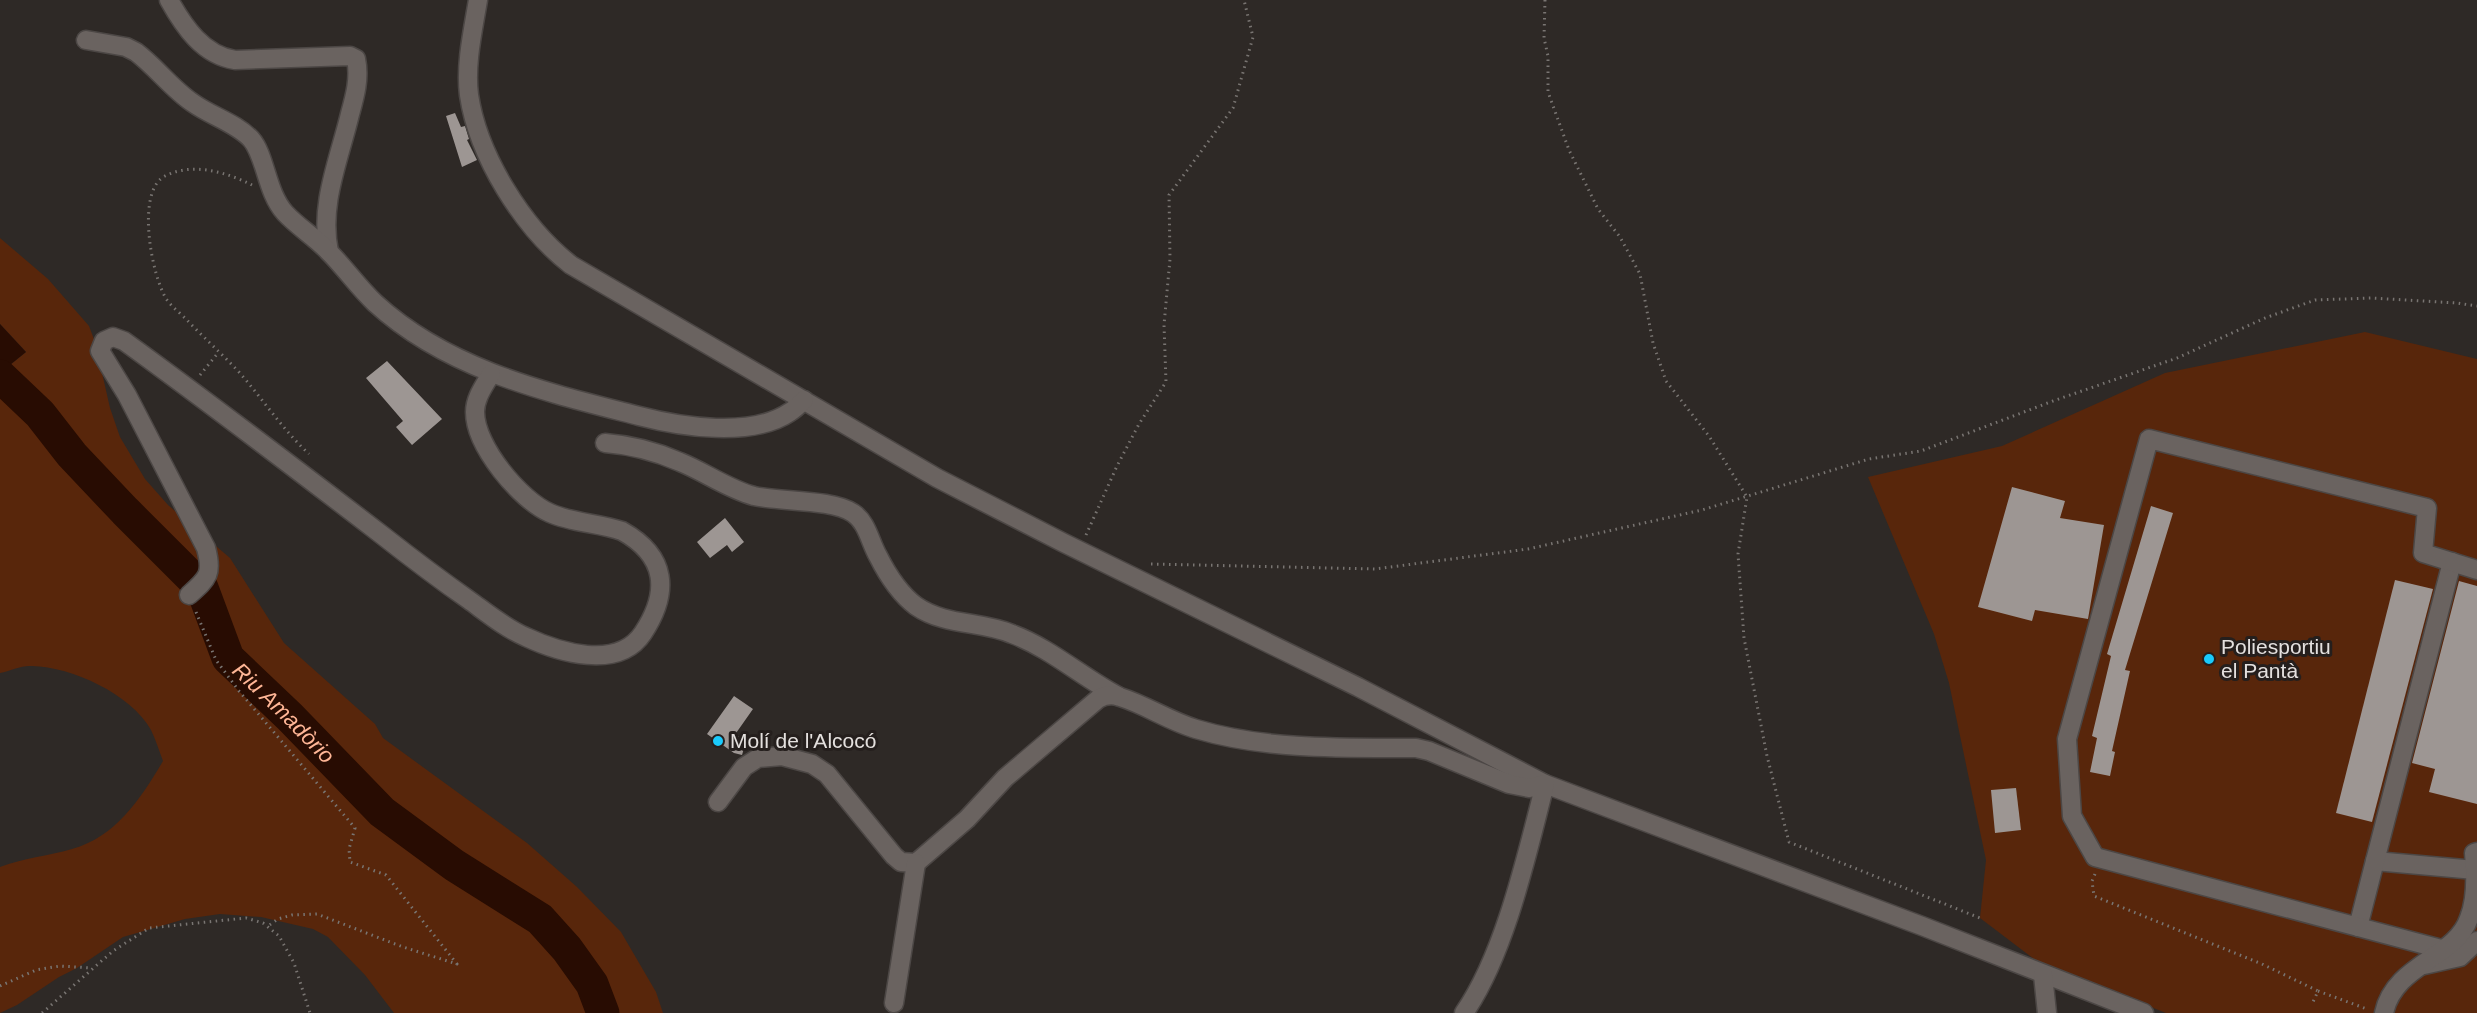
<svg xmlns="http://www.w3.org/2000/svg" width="2477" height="1013" font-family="Arial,sans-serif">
  <rect width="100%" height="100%" fill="#2e2926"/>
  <!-- green -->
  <g fill="#58260b">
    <path d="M0 238 48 279 89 326 95 342 110 408 120 437 145 479 168 505 230 558 284 643 375 724 383 738 527 843 577 887 621 932 656 992 663 1013H394L365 975 328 937 313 929 261 917 220 914 185 919 123 937 77 968 59 977 17 1005 0 1013V867C23 858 48 856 72 849 116 837 141 798 163 761 159 751 156 740 151 730 131 694 72 667 32 666 22 665 10 671 0 673V373L26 352 0 324Z"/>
    <path d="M2365 332 2477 359V1013H2166L2038 962 1980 918 1986 860 1949 683 1934 634 1868 477 2002 446 2165 373Z"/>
  </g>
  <!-- water -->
  <path fill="#280c02" d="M0 324 26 352 0 373Z"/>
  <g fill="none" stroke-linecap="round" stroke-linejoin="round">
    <!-- river -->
    <path stroke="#280c02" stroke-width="33" id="s1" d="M0 376 40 414 72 455 125 511 202 588 228 658 290 717 382 812 454 865 540 919 567 949 592 984 603 1013"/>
  </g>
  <!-- building -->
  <g fill="#9d9693">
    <path d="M455 113 461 127 465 126 469 139 467 140 477 160 462 167 446 116Z"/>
    <path d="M387 361 442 419 412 445 396 427 403 421 366 378Z"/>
    <path d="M2012 487 2065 501 2060 518 2104 525 2088 619 2035 610 2032 621 1978 607Z"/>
    <path d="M2151 506 2173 513 2125 670 2130 671 2112 751 2115 752 2110 776 2090 772 2097 738 2092 736 2111 656 2107 654Z"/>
    <path d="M725 518 744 542 732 552 727 545 710 558 697 542Z"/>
    <path d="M2395 580 2433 589 2372 822 2336 813Z"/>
    <path d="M2459 581 2477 586V804L2429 792 2435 769 2412 763Z"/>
    <path d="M734 696 753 709 734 736 747 738 742 755 734 753 707 734Z"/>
    <path d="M2016 788 2021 830 1995 833 1991 790Z"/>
  </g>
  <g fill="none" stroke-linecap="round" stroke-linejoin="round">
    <!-- minor casing -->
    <g stroke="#4c4745" stroke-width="21">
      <g id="minor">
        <path d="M169 0C184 27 203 55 235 60L350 56 356 59C360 78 355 96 350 114 339 160 319 205 329 252"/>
        <path d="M478 0C473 30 465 65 469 95 478 156 523 228 571 265L937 478 1064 543 1358 687 1545 784 1922 926 2144 1013"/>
        <path d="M86 40 126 47 136 52C156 67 172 89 193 103 211 116 236 123 251 139 266 156 266 192 285 213 298 227 316 238 329 252 345 268 358 287 375 303 448 370 546 392 639 416 681 427 752 438 790 412 795 409 800 404 804 400"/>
        <path d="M605 443C631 445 655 451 680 462 705 472 728 489 754 496 781 502 832 499 853 513 867 522 870 542 878 556 887 574 900 594 916 606 945 626 981 621 1012 634 1050 648 1082 677 1118 696"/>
        <path d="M189 595C208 578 213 574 206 548L127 395 100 351 104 341 113 337 124 341C211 404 296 469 382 535 410 557 439 579 469 600 487 613 505 628 526 637 558 652 618 671 643 633 670 592 667 556 622 531 599 523 572 523 550 513 520 500 475 446 475 412 475 398 484 386 491 374"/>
        <path d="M718 802 744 767 758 758 782 756 812 764 827 774 894 856 901 862 916 863 967 819 1005 778 1098 699C1105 695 1112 694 1120 697 1146 705 1169 721 1196 729 1266 750 1344 748 1416 748L1429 751 1509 784 1529 788 1545 784C1527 854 1505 954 1464 1013"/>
        <path d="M2375 861 2475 870"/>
        <path d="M2358 927 2452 562"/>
        <path d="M2441 949 2095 857 2072 816 2067 739 2149 439 2427 508 2423 553 2477 570"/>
        <path d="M2424 965 2460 957 2477 941"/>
        <path d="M2043 975 2047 1013"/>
        <path d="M894 1003 916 863"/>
        <path d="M2384 1013C2394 964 2456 958 2469 918 2477 898 2476 874 2474 853L2477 852"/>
      </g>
    </g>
    <!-- path -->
    <g stroke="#797572" stroke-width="3" stroke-dasharray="1.5 4.5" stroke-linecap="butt">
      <path d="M1545 0 1544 38 1548 56V92L1569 150 1598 209 1620 237 1640 274 1653 343 1666 381 1709 436 1747 497 1738 554 1744 638 1767 756 1789 842 1980 918"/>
      <path d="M252 185C226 172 192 162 165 176 135 191 152 278 167 300 172 307 180 313 186 319 203 337 221 353 238 371 263 399 282 429 309 454"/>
      <path d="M200 375 218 353"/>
      <path d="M1086 535 1117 466 1139 424 1166 382 1164 325 1170 259 1169 195 1233 108 1253 37 1244 0"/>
      <path d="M1151 564 1375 569 1528 549 1702 510 1869 459 1921 451 2053 401 2177 358 2265 318 2315 300 2371 298 2457 303 2477 306"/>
      <path d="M196 612 216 660 239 691 355 828 349 849 350 862 386 875 457 964 403 947 317 914 292 915 278 919 268 926"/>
      <path d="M2095 874 2092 881 2094 896 2262 964 2318 991 2313 1002"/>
      <path d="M0 986 36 970 60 966 92 968"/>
      <path d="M2318 991 2367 1009"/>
      <path d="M42 1013 113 951 149 928 246 918 263 923 279 936 294 963 310 1013"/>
    </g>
    <!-- minor -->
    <use href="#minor" stroke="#6a6360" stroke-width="18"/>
  </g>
  <!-- markers -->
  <g fill="#1acafc" stroke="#251f1d" stroke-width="2">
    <circle cx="2209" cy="659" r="6"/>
    <circle cx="718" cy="741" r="6"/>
  </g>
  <g text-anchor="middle" stroke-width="6" stroke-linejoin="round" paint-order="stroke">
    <!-- poi labels -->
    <g font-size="21" fill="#e4e0de" stroke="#251f1d" text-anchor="start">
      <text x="2221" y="654">Poliesportiu<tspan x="2221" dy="24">el Pantà</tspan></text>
      <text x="730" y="748">Molí de l'Alcocó</text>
    </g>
    <!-- water labels -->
    <g font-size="22" font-style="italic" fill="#ffb696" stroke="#251f1d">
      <text dy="8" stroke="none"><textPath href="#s1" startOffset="446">Riu Amadòrio</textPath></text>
    </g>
  </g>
</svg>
